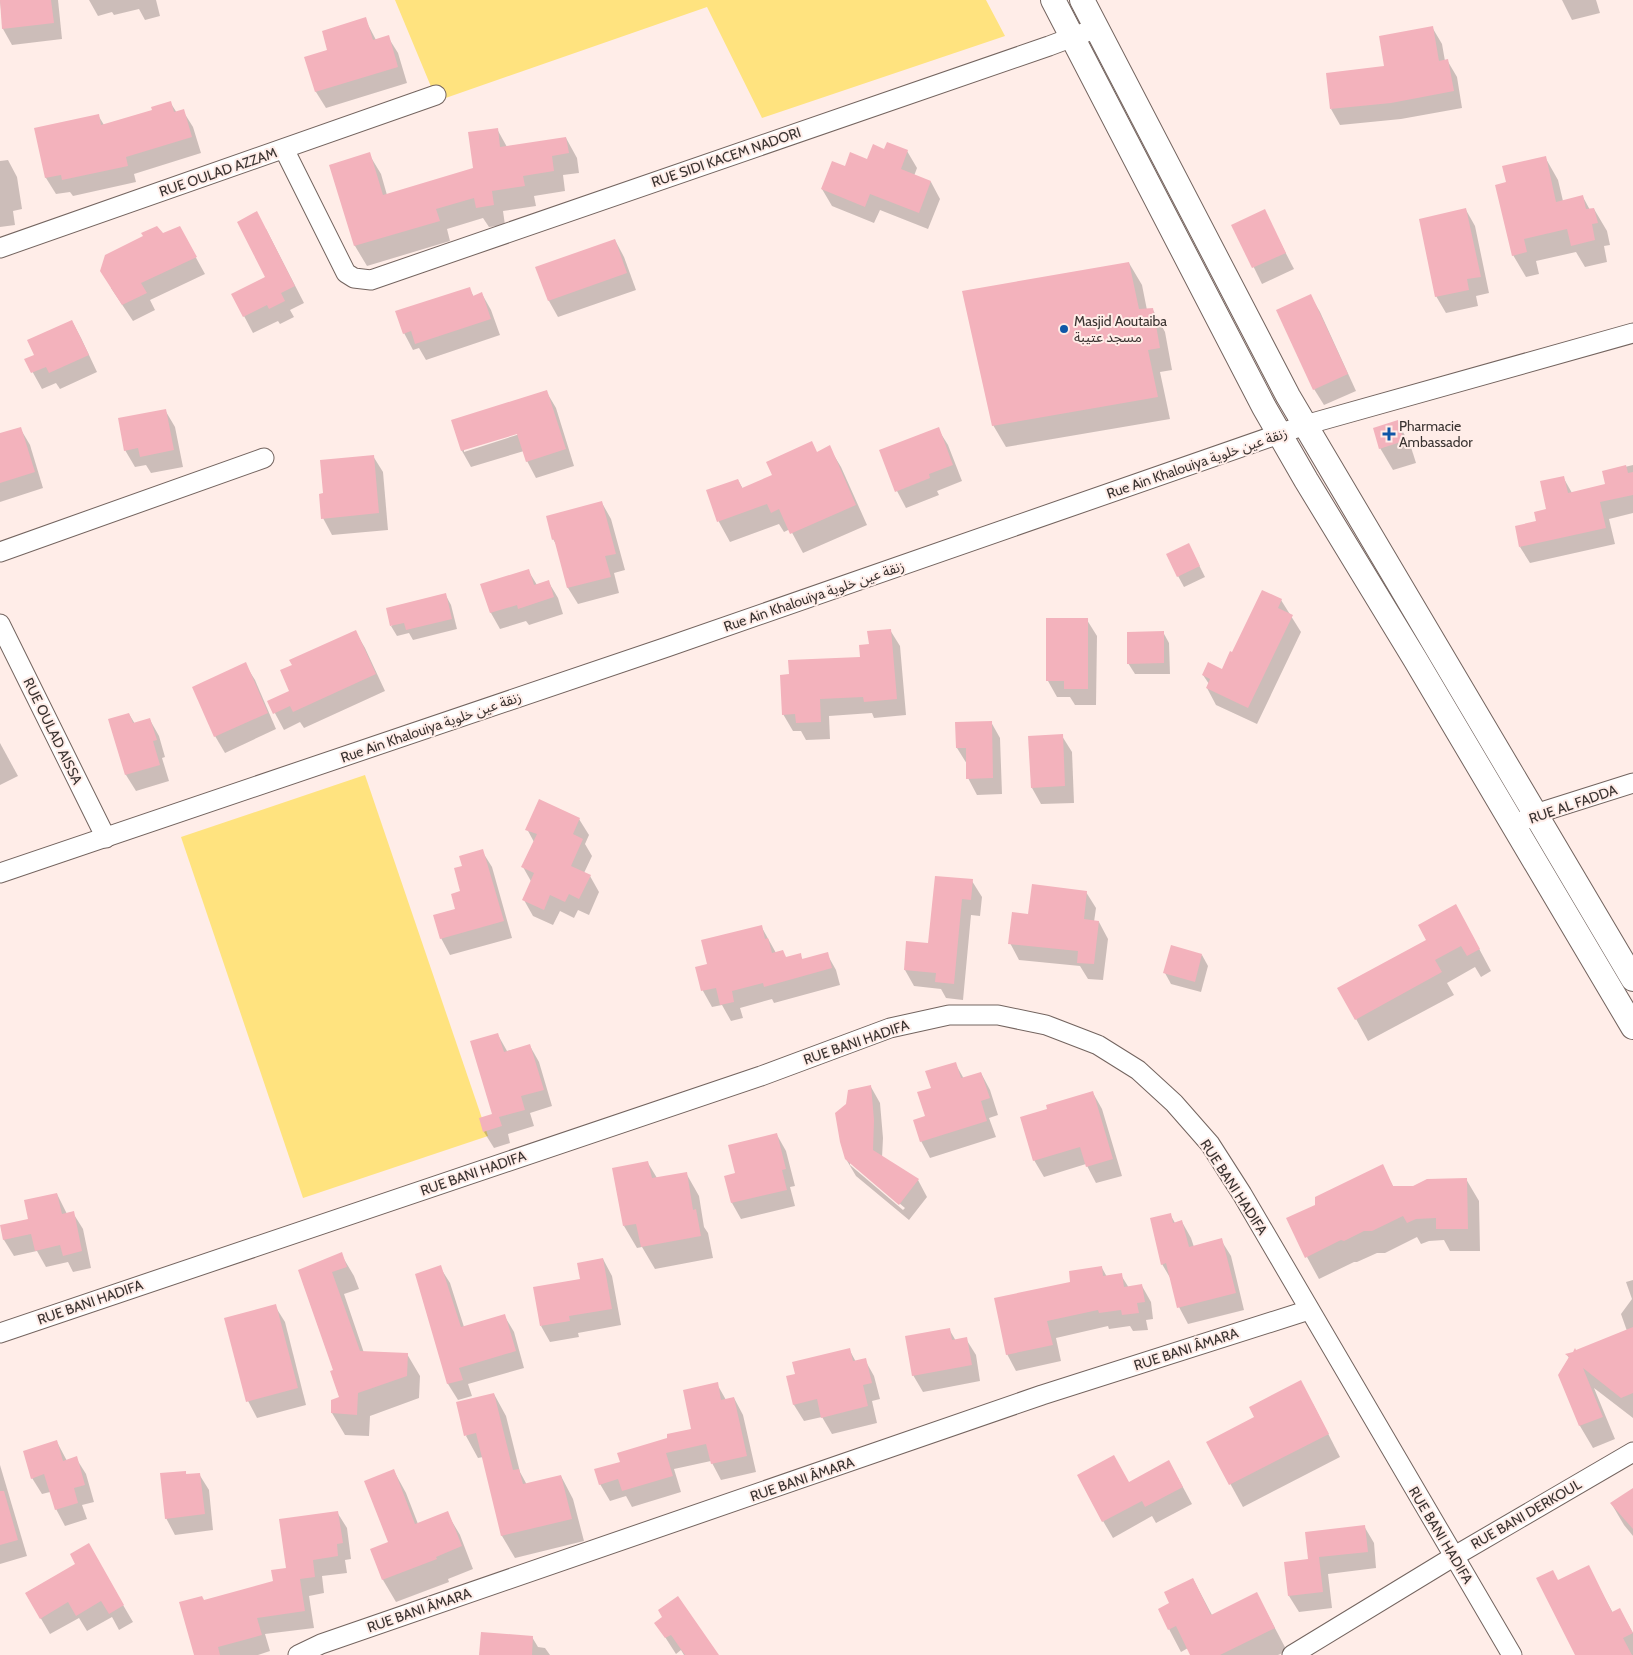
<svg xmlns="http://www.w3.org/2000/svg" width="1633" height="1655" font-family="Cabin,'Noto Sans Arabic',sans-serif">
  <rect width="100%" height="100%" fill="#ffede8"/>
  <!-- green -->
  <g fill="#ffe37f">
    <path d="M395 0H986L1005 36 762 118 707 7 437 101Z"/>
    <path d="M365 775 488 1136 303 1198 181 837Z"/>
  </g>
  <!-- shadow -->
  <g fill="#0003" fill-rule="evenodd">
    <path d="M0 0H58L62 39 12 45 3 29Z"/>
    <path d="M89 0H156L160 16 145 20 139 9 114 15 112 12 98 16Z"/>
    <path d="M1562 0H1596L1600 13 1572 20Z"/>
    <path d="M365 19 376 40 388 37 398 53 407 83 326 108 316 92 306 58 329 50Z"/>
    <path d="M1432 27 1442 44 1445 61 1447 60 1457 77 1462 108 1401 119 1340 125 1331 109 1386 67Z"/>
    <path d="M170 102 177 113 183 111 193 127 201 153 134 174 136 182 73 196 70 192 56 194 46 178 36 129 98 115 104 125 153 111Z"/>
    <path d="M497 129 507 147 566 138 577 158 579 173 563 175 565 191 534 196 536 206 503 211 505 225 489 227 483 218 447 229 450 241 367 266 355 246 331 165 369 154 381 174 387 195 475 169Z"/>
    <path d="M885 151H907L917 168 914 176 931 182 940 199 928 229 880 210 874 223 832 206 822 189 846 167 868 161Z"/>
    <path d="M1545 157 1558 180 1563 201 1583 197 1590 210 1594 209 1607 231 1610 245 1604 246 1607 262 1585 267 1576 252 1536 261 1539 274 1526 277 1513 255 1508 183Z"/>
    <path d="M8 160 17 177 22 209 13 211 15 225 0 227V161Z"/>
    <path d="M1466 210 1475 226 1489 293 1476 296 1478 306 1446 313 1436 296Z"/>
    <path d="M1264 211 1294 269 1262 284 1233 225Z"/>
    <path d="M179 227 205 274 150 300 155 310 133 321 111 288 163 235Z"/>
    <path d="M266 229 304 303 290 310 294 317 280 324 278 321 253 333 244 316 266 277Z"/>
    <path d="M615 240 624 257 636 290 558 317 549 301 537 268Z"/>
    <path d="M1129 263 1142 285 1147 310H1153L1165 332 1172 370 1160 372 1170 419 1006 447 993 425Z"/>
    <path d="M469 288 474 297 482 294 491 310 500 335 426 360 419 348 413 350 404 333Z"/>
    <path d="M1310 295 1320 312 1356 391 1324 405 1314 389Z"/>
    <path d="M72 321 81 338 97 372 60 389 56 383 42 389 26 360 35 356Z"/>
    <path d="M546 391 556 408 574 466 536 478 527 461 524 451 471 467 462 451 452 421ZM522 431 523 433 464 452V449Z"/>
    <path d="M165 410 175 427 183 467 151 473 146 465 135 467 125 450Z"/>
    <path d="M1397 422 1410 444 1416 463 1393 470 1380 448Z"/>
    <path d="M20 428 30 445 43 488 0 502V435Z"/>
    <path d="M938 429 948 445 962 481 937 491 939 495 906 508 897 491 881 450Z"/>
    <path d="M829 447 841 467 867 525 803 553 790 529 784 532 779 524 730 542 719 522 707 491 738 480 743 489 774 476Z"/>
    <path d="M373 456 383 472 388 530 332 535 323 518 324 495Z"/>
    <path d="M1633 465V513L1609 519 1615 544 1530 563 1520 547 1537 522 1548 510 1563 477 1572 493 1607 485 1604 472Z"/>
    <path d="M602 503 611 519 625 570 614 573 619 593 578 604 568 588 557 546 553 539Z"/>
    <path d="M1194 555 1205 577 1184 587 1178 576Z"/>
    <path d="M528 570 537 585 548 581 558 598 563 614 529 625 526 621 500 629 491 613 482 585Z"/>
    <path d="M445 594 451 605 457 629 413 640 409 633 397 636 391 626Z"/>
    <path d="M1281 600 1301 632 1257 724 1216 705 1207 688 1209 684 1203 675 1222 670 1233 654Z"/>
    <path d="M1087 620 1097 636 1096 705H1075L1070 697H1057L1048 681Z"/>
    <path d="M890 630 900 646 906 715 874 718 872 713 829 716 830 739 806 740 801 731H793L783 714 861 658Z"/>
    <path d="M355 631 365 648 385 691 304 728 300 722 284 730 269 702 291 691Z"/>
    <path d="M1163 632 1169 643 1170 674H1135L1128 663Z"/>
    <path d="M245 664 255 680 276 729 225 753 215 736Z"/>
    <path d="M129 714 135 724 150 720 159 736 165 757 162 758 169 781 136 791 126 775Z"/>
    <path d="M991 722 1000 738 1002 794 977 795 968 778 967 764 957 748Z"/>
    <path d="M1062 736 1072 752 1074 803 1041 804 1032 788Z"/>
    <path d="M0 743 18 776 0 785Z"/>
    <path d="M579 819 589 835 585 844 592 856 584 873 590 876 599 892 589 915 578 910 574 918 560 911 553 925 533 916 524 900 532 883 523 867 534 842 527 829Z"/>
    <path d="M482 851 492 867 512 938 450 955 441 938 456 910 462 892 463 867Z"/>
    <path d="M972 881 982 897 980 916 971 915 963 1000 946 998 941 989 914 986 905 970 929 945Z"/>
    <path d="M1086 892 1096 908 1094 922H1099L1108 939 1103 980 1088 979 1080 966 1019 960 1010 943 1030 916Z"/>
    <path d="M761 926 776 953 787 958 800 955 803 960 827 954 836 970 840 985 774 1003 772 999 740 1008 743 1018 731 1021 722 1005 712 1007 703 991 697 968 708 965Z"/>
    <path d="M1468 928 1491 971 1481 977 1475 967 1447 983 1454 995 1368 1041 1356 1019Z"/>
    <path d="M1202 955 1208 966 1201 992 1171 984 1165 973Z"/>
    <path d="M498 1035 507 1051 530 1046 539 1062 552 1106 530 1113 534 1126 508 1134 510 1143 494 1148 484 1132 493 1115Z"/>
    <path d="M955 1063 964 1079 981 1073 990 1090 998 1115 989 1118 996 1137 930 1158 921 1141 932 1088Z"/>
    <path d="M871 1087 880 1103 883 1138 882 1158 918 1180 927 1197 909 1220 856 1176 846 1159ZM850 1162 905 1208 903 1210 850 1165Z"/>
    <path d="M1093 1093 1102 1109 1122 1176 1096 1183 1086 1164 1044 1177 1034 1160 1049 1110Z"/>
    <path d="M777 1135 786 1151 795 1186 790 1187 795 1206 741 1219 732 1203 736 1174Z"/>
    <path d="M648 1163 657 1178 686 1173 699 1196 704 1227 708 1233 713 1258 655 1269 642 1247 637 1248 624 1226Z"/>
    <path d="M1382 1166 1394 1188 1413 1187 1466 1179 1479 1201 1480 1251H1450L1444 1240 1429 1241 1421 1244 1417 1237 1385 1253H1377L1357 1262H1354L1319 1279 1307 1257 1316 1205Z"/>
    <path d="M57 1194 67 1214 73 1213 83 1229 91 1268 73 1272 68 1262 46 1267 37 1251 14 1256 4 1240 1 1226 29 1220Z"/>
    <path d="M1170 1214 1175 1223 1182 1222 1191 1238 1194 1247 1221 1240 1231 1256 1244 1310 1188 1324 1179 1307 1172 1281 1162 1264Z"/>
    <path d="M341 1254 354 1276 359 1289 344 1294 364 1353 407 1354 420 1376 419 1398 370 1416 369 1436 345 1435 332 1413 341 1398 335 1371 300 1271Z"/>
    <path d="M603 1259 612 1276 621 1325 578 1333 579 1337 550 1342 541 1326 581 1280Z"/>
    <path d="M440 1267 450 1283 464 1327 504 1315 514 1332 524 1368 468 1384 472 1396 458 1400 448 1384 416 1275Z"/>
    <path d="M1102 1268 1107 1277 1121 1275 1129 1288 1142 1286 1151 1302 1153 1319 1146 1320 1148 1330 1133 1331 1130 1326 1109 1329 1108 1326 1056 1338 1061 1361 1016 1371 1007 1354 1072 1283Z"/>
    <path d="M1633 1280V1418L1594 1388 1615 1439 1593 1448 1580 1426 1559 1375 1569 1358 1567 1355 1627 1331 1621 1314 1632 1299 1626 1282Z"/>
    <path d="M275 1306 285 1322 306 1405 257 1418 248 1401Z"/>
    <path d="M949 1329 956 1341 966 1339 976 1355 980 1381 923 1392 913 1375Z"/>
    <path d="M849 1349 856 1362 865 1360 874 1376 880 1399 872 1401 877 1423 832 1434 822 1417 804 1421 794 1405 788 1377 797 1375Z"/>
    <path d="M717 1384 726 1400 734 1398 743 1415 756 1472 721 1480 711 1461 674 1469 681 1492 632 1507 626 1496 610 1501 600 1484 621 1462 692 1430Z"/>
    <path d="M494 1394 506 1416 520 1472 527 1485 561 1476 573 1499 584 1541 515 1558 502 1536 483 1457 478 1458 466 1436Z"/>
    <path d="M1313 1404 1340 1457 1243 1507 1208 1443 1256 1418Z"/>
    <path d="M57 1442 67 1461 76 1458 86 1474 94 1502 82 1505 87 1519 65 1526 56 1509 50 1492 42 1494 32 1478Z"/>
    <path d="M0 1465 27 1556 0 1564Z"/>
    <path d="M394 1471 406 1493 418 1524 447 1513 460 1535 473 1569 448 1579 449 1582 396 1602 383 1580 371 1550 389 1543Z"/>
    <path d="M185 1472 187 1475 199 1474 209 1490 213 1530 175 1535 166 1518Z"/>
    <path d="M1178 1478 1192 1504 1156 1523 1152 1516 1113 1538 1103 1521 1129 1483Z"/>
    <path d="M1633 1490V1536L1624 1525 1611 1503Z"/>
    <path d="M337 1512 347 1528 351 1559 345 1560 347 1573 322 1576 324 1593 309 1596 314 1628 265 1634 270 1651 258 1655H195L204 1601 274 1582 288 1569Z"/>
    <path d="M1364 1526 1374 1543 1376 1568 1328 1574 1332 1608 1299 1612 1289 1596 1310 1560Z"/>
    <path d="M88 1545 133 1622 119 1630 112 1617 87 1631 79 1618 50 1634 26 1593 77 1564Z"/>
    <path d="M1588 1567 1613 1613 1620 1610 1633 1633V1655H1576L1559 1581Z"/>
    <path d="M1193 1579 1212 1615 1257 1594 1287 1651 1278 1655H1192L1188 1648 1181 1652 1159 1610 1171 1604Z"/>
    <path d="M656 1623 718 1655H684L681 1650 676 1654Z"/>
    <path d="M532 1637 538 1647 545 1648 550 1655H480Z"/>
  </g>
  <!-- building -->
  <g fill="#f3b2bc">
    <path d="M0 0H51L54 23 2 29Z"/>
    <path d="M366 17 373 40 389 35 398 67 315 92 304 57 327 50 322 31Z"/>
    <path d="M1433 26 1439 61 1448 59 1454 91 1391 103 1330 109 1326 73 1384 66 1379 36Z"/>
    <path d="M171 101 174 112 184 109 192 137 126 157 128 166 62 180 61 175 45 178 34 128 99 114 101 125 152 110 151 107Z"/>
    <path d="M498 128 500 147 566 137 569 153 552 156 554 171 523 176 525 186 492 191 494 205 476 208 474 198 436 209 440 221 354 246 329 165 370 152 383 195 473 168 468 132Z"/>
    <path d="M887 142 908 150 901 169 931 181 919 213 870 194 865 207 821 189 832 161 845 166 850 152 867 159 873 144 884 149Z"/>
    <path d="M1546 156 1556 202 1583 195 1586 209 1594 208 1598 223 1592 224 1595 240 1571 246 1567 229 1524 239 1527 252 1512 256 1495 185 1506 182 1502 166Z"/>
    <path d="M1466 208 1481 277 1467 279 1469 290 1435 297 1419 219Z"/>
    <path d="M1265 209 1286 253 1252 268 1231 225Z"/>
    <path d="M257 211 295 286 281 293 285 301 269 309 267 305 243 317 231 294 265 277 237 222Z"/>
    <path d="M157 226 163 233 180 226 197 257 141 283 147 293 122 305 100 271 105 255 143 236 141 233Z"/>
    <path d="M615 239 627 273 548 301 535 267Z"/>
    <path d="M1129 262 1139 309 1153 308 1160 348 1148 350 1158 397 992 426 962 291Z"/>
    <path d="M470 287 473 296 482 292 491 319 415 344 411 331 403 334 395 311Z"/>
    <path d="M1311 294 1348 374 1313 390 1276 310Z"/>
    <path d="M72 320 89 355 49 373 46 367 31 373 24 359 34 355 27 340Z"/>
    <path d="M547 390 566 449 526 462 517 434 461 451 451 420Z"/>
    <path d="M166 409 174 450 140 457 138 448 124 451 118 418Z"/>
    <path d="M1398 420 1404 441 1379 449 1373 428Z"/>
    <path d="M21 427 35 472 0 483V433Z"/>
    <path d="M939 427 953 465 929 474 930 478 895 492 879 450Z"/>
    <path d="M812 441 817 452 830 445 856 505 790 534 779 509 771 513 767 504 717 522 706 490 738 479 742 488 772 475 766 462Z"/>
    <path d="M374 455 379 513 321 519 319 494 323 493 320 460Z"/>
    <path d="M1626 465 1628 473 1633 472V495L1600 502 1606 528 1519 547 1515 526 1536 521 1534 512 1546 509 1540 481 1564 476 1568 493 1605 484 1602 471Z"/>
    <path d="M602 501 616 554 605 556 611 577 567 588 554 539 552 540 546 516Z"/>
    <path d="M1189 543 1200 566 1177 577 1166 554Z"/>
    <path d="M529 569 534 585 549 580 554 597 518 609 517 605 490 613 480 584Z"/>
    <path d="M1262 590 1282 599 1278 608 1293 615 1248 708 1206 688 1210 679 1202 675 1208 662 1222 669 1230 651 1232 652Z"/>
    <path d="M446 593 452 619 406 630 404 623 390 626 386 608Z"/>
    <path d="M1046 618H1088V689H1064V681H1046Z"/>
    <path d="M891 629 897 699 864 702 863 697 820 699 821 722 796 723 795 714 782 715 780 675 789 674 788 660 860 657 859 645 869 644 867 631Z"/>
    <path d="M356 630 376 674 293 712 290 706 273 714 267 701 289 691 280 670 292 665 289 660Z"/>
    <path d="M1164 631V663L1127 664V632Z"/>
    <path d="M246 662 268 713 214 737 192 687Z"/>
    <path d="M129 713 133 723 150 718 157 740 153 741 160 765 125 775 108 719Z"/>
    <path d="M992 721 993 778 966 779V748H956L955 722Z"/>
    <path d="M1063 734 1065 786 1031 788 1028 736Z"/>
    <path d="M539 799 580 818 573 834 583 839 571 866 591 875 579 899 569 894 565 902 550 895 544 910 522 900 534 873 521 867 537 834 525 830Z"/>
    <path d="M483 849 504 921 440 939 433 915 455 909 451 894 460 891 454 868 462 866 459 856Z"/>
    <path d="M935 876 973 879 971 900 962 899 954 984 935 982 936 973 904 970 906 941 928 943Z"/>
    <path d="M1032 884 1087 891 1084 919 1099 921 1094 964 1077 963 1078 951 1008 944 1012 912 1028 914Z"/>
    <path d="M1456 904 1480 949 1467 956 1461 946 1435 960 1442 972 1355 1020 1337 988 1426 940 1418 925Z"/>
    <path d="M762 925 765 939 768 938 772 953 783 950 786 957 801 953 802 959 828 952 832 968 764 987 763 983 732 991 734 1002 720 1005 716 988 701 991 695 967 707 964 701 940Z"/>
    <path d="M1171 945 1202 954 1195 982 1163 973Z"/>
    <path d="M498 1033 504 1052 530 1044 544 1090 521 1096 525 1110 499 1117 502 1126 483 1132 479 1118 492 1114 470 1041Z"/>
    <path d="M956 1062 961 1078 981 1072 990 1098 981 1101 987 1121 920 1142 913 1120 925 1116 917 1092 931 1088 925 1071Z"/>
    <path d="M871 1085 874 1120 873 1150 919 1179 899 1205 845 1159 840 1142 835 1113 846 1104 848 1090Z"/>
    <path d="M1093 1091 1113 1159 1086 1167 1080 1147 1033 1161 1020 1117 1047 1109 1046 1105Z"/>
    <path d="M777 1133 786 1169 782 1170 787 1190 731 1203 724 1176 735 1173 728 1145Z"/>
    <path d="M648 1161 652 1178 687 1172 693 1210 696 1209 701 1236 641 1247 636 1224 623 1226 612 1168Z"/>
    <path d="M1383 1164 1393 1186H1413L1427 1179 1467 1178 1468 1229H1436V1218L1416 1219 1407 1223 1403 1216 1372 1231H1364L1344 1241 1341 1240 1305 1258 1286 1218 1315 1205V1197Z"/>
    <path d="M57 1193 62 1214 74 1211 82 1251 63 1256 60 1245 35 1251 31 1234 3 1240 0 1225 28 1219 24 1200Z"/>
    <path d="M1171 1213 1173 1223 1182 1220 1189 1247 1222 1238 1236 1293 1177 1308 1166 1263 1161 1265 1150 1218Z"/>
    <path d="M342 1252 347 1267 332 1272 360 1351 408 1353 407 1376 358 1393 357 1415 331 1413V1400L339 1397 330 1371 333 1370 298 1270Z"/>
    <path d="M603 1258 612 1309 569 1316 570 1321 540 1326 533 1287 580 1279 577 1263Z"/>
    <path d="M441 1265 461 1327 505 1314 516 1351 459 1368 463 1380 447 1384 415 1274Z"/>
    <path d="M1102 1266 1103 1276 1122 1273 1124 1287 1142 1284 1145 1302 1137 1303 1139 1313 1122 1315 1121 1310 1099 1313 1098 1310 1047 1321 1053 1345 1006 1355 994 1298 1070 1282 1069 1271Z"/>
    <path d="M276 1304 298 1388 246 1402 224 1318Z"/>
    <path d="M1633 1327V1393L1621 1398 1583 1368 1603 1417 1579 1426 1558 1375 1569 1357 1565 1354 1573 1352 1575 1348 1576 1350Z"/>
    <path d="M950 1328 952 1340 967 1337 972 1365 912 1376 905 1336Z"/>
    <path d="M850 1348 853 1361 866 1358 872 1383 863 1385 868 1406 821 1418 817 1399 793 1405 786 1376 795 1374 792 1362Z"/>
    <path d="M1301 1380 1329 1434 1229 1485 1206 1442 1254 1417 1249 1407Z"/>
    <path d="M718 1382 721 1400 734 1397 747 1456 711 1464 706 1444 666 1453 673 1476 622 1491 618 1479 599 1485 594 1469 620 1462 617 1453 667 1438V1434L691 1429 683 1390Z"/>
    <path d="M494 1393 513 1470 519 1469 523 1484 561 1475 572 1519 501 1536 476 1433 464 1436 456 1402Z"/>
    <path d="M57 1440 63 1461 77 1456 85 1485 74 1488 78 1503 55 1510 44 1474 31 1479 23 1451Z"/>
    <path d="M1114 1455 1129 1482 1169 1460 1183 1487 1145 1507 1142 1501 1102 1522 1077 1475Z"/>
    <path d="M394 1469 415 1524 448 1511 462 1546 436 1557 437 1559 382 1580 370 1549 388 1542 364 1481Z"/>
    <path d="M186 1471V1474L200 1473 205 1514 165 1519 160 1473Z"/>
    <path d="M1633 1488V1529L1610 1503Z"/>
    <path d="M0 1491H4L18 1540 0 1545Z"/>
    <path d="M338 1511 343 1543 337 1544 338 1556 313 1560 315 1577 300 1579 305 1611 257 1618 262 1635 218 1647 220 1655H194L179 1602 202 1596 204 1600 273 1581 271 1570 286 1568 279 1519Z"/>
    <path d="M1365 1525 1368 1552 1319 1557 1323 1592 1288 1596 1284 1562 1308 1559 1305 1532Z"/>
    <path d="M89 1543 124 1605 109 1614 101 1601 76 1616 68 1602 40 1619 25 1593 75 1564 70 1554Z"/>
    <path d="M1589 1565 1612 1612 1620 1608 1633 1633 1623 1638 1632 1655H1575L1536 1578 1553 1570 1558 1580Z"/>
    <path d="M1193 1578 1211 1615 1257 1592 1275 1628 1220 1655H1190L1176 1626 1168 1630 1158 1609 1169 1603 1164 1592Z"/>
    <path d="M678 1596 719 1655H685L671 1635 665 1638 654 1623 662 1617 658 1610Z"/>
    <path d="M481 1632 533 1636 532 1655H479Z"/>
  </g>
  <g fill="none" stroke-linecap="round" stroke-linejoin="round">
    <!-- minor casing -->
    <g stroke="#73645f" stroke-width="21">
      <g id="minor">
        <path d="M284 149 346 273 354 278 371 280 1049 46 1097 28"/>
        <path d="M0 248 436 95"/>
        <path d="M0 552 264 458"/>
        <path d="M0 624 106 838"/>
        <path d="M1514 826 1535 814 1633 783"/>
        <path d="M0 873 667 647 1305 425 1633 333"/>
        <path d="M0 1333 761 1076 890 1028 949 1015H998L1046 1025 1098 1045 1138 1070 1174 1103 1210 1144 1242 1194 1512 1655"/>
        <path d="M298 1655 321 1644 1042 1395 1309 1310"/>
        <path d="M1292 1655 1453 1557 1633 1452"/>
      </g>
    </g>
    <!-- tertiary casing -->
    <g stroke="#73645f" stroke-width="26">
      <g id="tertiary">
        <path d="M1053 0 1264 407 1306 480 1415 659 1633 1027"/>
        <path d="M1082 0 1288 396 1633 979"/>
      </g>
    </g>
    <!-- minor -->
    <use href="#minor" stroke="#fff" stroke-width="19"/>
    <!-- tertiary -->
    <use href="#tertiary" stroke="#fff" stroke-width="24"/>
  </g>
  <!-- markers -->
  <g fill="#1057a7" stroke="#ffede8" stroke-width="2">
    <circle cx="1064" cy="329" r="5"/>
    <path d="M1386.5 426.5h5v5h5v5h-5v5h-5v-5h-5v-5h5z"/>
  </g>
  <g text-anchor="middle" stroke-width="4" stroke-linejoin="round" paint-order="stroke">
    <!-- street labels -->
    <g font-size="14" fill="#3a3331" stroke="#ffede8">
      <text transform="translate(726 157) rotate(-19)" y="5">RUE SIDI KACEM NADORI</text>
      <text transform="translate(218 172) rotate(-19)" y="5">RUE OULAD AZZAM</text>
      <text transform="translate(1197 463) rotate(-19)" y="5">Rue Ain Khalouiya زنقة عين خلوية</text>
      <text transform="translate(814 596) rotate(-19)" y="5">Rue Ain Khalouiya زنقة عين خلوية</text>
      <text transform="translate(431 727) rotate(-19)" y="5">Rue Ain Khalouiya زنقة عين خلوية</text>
      <text transform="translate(53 731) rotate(64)" y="5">RUE OULAD AISSA</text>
      <text transform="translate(1573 804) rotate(-19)" y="5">RUE AL FADDA</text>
      <text transform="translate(856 1042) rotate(-19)" y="5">RUE BANI HADIFA</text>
      <text transform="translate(473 1173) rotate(-19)" y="5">RUE BANI HADIFA</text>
      <text transform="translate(1234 1187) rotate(57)" y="5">RUE BANI HADIFA</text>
      <text transform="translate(90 1302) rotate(-19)" y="5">RUE BANI HADIFA</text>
      <text transform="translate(1186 1349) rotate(-18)" y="5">RUE BANI ÂMARA</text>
      <text transform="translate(802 1479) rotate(-19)" y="5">RUE BANI ÂMARA</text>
      <text transform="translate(1526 1514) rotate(-30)" y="5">RUE BANI DERKOUL</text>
      <text transform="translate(1441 1535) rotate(59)" y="5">RUE BANI HADIFA</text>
      <text transform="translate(419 1610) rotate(-19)" y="5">RUE BANI ÂMARA</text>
    </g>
    <!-- poi labels -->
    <g font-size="14" fill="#3a3331" stroke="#ffede8" text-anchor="start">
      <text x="1074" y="326">Masjid Aoutaiba<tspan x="1074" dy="16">مسجد عتيبة</tspan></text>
      <text x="1399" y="431">Pharmacie<tspan x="1399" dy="16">Ambassador</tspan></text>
    </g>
  </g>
</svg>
